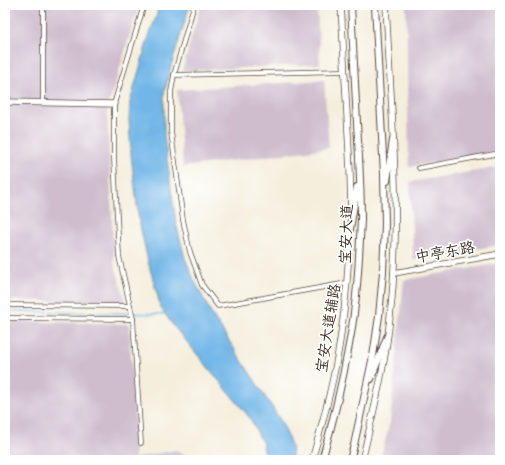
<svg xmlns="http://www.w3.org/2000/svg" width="505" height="465" font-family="'Shantell Sans','LXGW WenKai TC',sans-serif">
  <rect width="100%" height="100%" fill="#fff"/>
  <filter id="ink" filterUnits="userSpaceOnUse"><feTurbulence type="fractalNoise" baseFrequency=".025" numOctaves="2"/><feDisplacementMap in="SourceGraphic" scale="8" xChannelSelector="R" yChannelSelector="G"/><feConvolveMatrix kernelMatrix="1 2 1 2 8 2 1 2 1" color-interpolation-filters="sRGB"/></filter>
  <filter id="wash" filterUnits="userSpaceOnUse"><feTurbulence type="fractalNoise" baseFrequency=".012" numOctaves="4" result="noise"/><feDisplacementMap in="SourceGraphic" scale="16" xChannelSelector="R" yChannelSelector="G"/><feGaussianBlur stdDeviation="0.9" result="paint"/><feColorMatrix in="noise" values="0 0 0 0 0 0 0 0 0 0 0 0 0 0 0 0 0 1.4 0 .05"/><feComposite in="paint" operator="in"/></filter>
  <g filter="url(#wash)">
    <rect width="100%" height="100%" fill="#f4eedc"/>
    <!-- industrial -->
    <g fill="#cfbdce">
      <path d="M5 5H139L107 110 114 263 126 303 5 300Z"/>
      <path d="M201 5H317L320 64 182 71Z"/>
      <path d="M406 5H500V151L409 167Z"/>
      <path d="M324 80 329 148 183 167 177 90Z"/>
      <path d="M500 167V245L413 260 410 182Z"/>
      <path d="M500 263V460H380L390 422 404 280Z"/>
      <path d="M5 321 129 324 136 442 134 458 176 450 196 460H5Z"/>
    </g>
    <!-- water -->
    <path fill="#71b6e7" stroke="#567082" d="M158 5H190L171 66 164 94V136L176 223 185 258 195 282 211 313 281 421C287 434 293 445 292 460H265L263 444 250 418 172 324 161 308 149 265 139 221 131 155 129 120 130 102 148 39 157 14Z"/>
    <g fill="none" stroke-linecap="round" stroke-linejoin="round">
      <!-- stream -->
      <path stroke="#71b6e7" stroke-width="1.5" d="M5 311 165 314"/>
    </g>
  </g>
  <g filter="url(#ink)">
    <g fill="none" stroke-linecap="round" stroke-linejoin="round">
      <!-- street casing -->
      <g stroke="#57473a" stroke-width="5.5">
        <g id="street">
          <path d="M194 5 174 75 171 92V132L183 220 190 252 202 285 218 306 347 283"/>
          <path d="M174 75 344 71"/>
          <path d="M43 103V5"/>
          <path d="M419 168 500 153"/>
          <path d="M5 305 130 306"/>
          <path d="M5 318 133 319"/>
          <path d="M141 443 133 319 119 256 114 158V104L144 5"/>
        </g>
      </g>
      <!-- secondary casing -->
      <g stroke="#57473a" stroke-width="7">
        <g id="secondary">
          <path d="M341 5 350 170 351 214"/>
          <path d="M5 102 114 104"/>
          <path d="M394 273 500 254"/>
          <path d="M312 460C323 422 334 380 340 341 346 302 349 264 350 225"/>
          <path d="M362 460 365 448C375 405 386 361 390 317 402 213 391 109 386 5"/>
        </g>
      </g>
      <!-- primary casing -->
      <g stroke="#57473a" stroke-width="8">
        <g id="primary">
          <path d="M387 181 393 140"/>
          <path d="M350 229 357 187"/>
          <path d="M371 379 387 337"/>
          <path d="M322 460C333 422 342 384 349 345 357 304 359 261 361 219 361 187 359 155 357 123 355 83 353 44 351 5"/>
          <path d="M350 460 354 445 373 356 379 316 383 272 385 224 384 175 375 5"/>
        </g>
      </g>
      <!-- street -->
      <use href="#street" stroke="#fff" stroke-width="4"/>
      <!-- secondary -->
      <use href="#secondary" stroke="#fff" stroke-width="5.5"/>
      <!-- primary -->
      <use href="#primary" stroke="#fff" stroke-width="6"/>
    </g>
  </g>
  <g text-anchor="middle" stroke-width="3.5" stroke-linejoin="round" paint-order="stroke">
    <!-- street labels -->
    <g font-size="15" fill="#3b2a1e" stroke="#fff">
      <text transform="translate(346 234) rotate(-88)" y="5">宝安大道</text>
      <text transform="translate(445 252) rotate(-10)" y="5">中亭东路</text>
      <text transform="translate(328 328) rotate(-81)" y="5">宝安大道辅路</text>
    </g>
  </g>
  <!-- margin -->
  <rect width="505" height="465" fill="none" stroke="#fff" stroke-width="20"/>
</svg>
